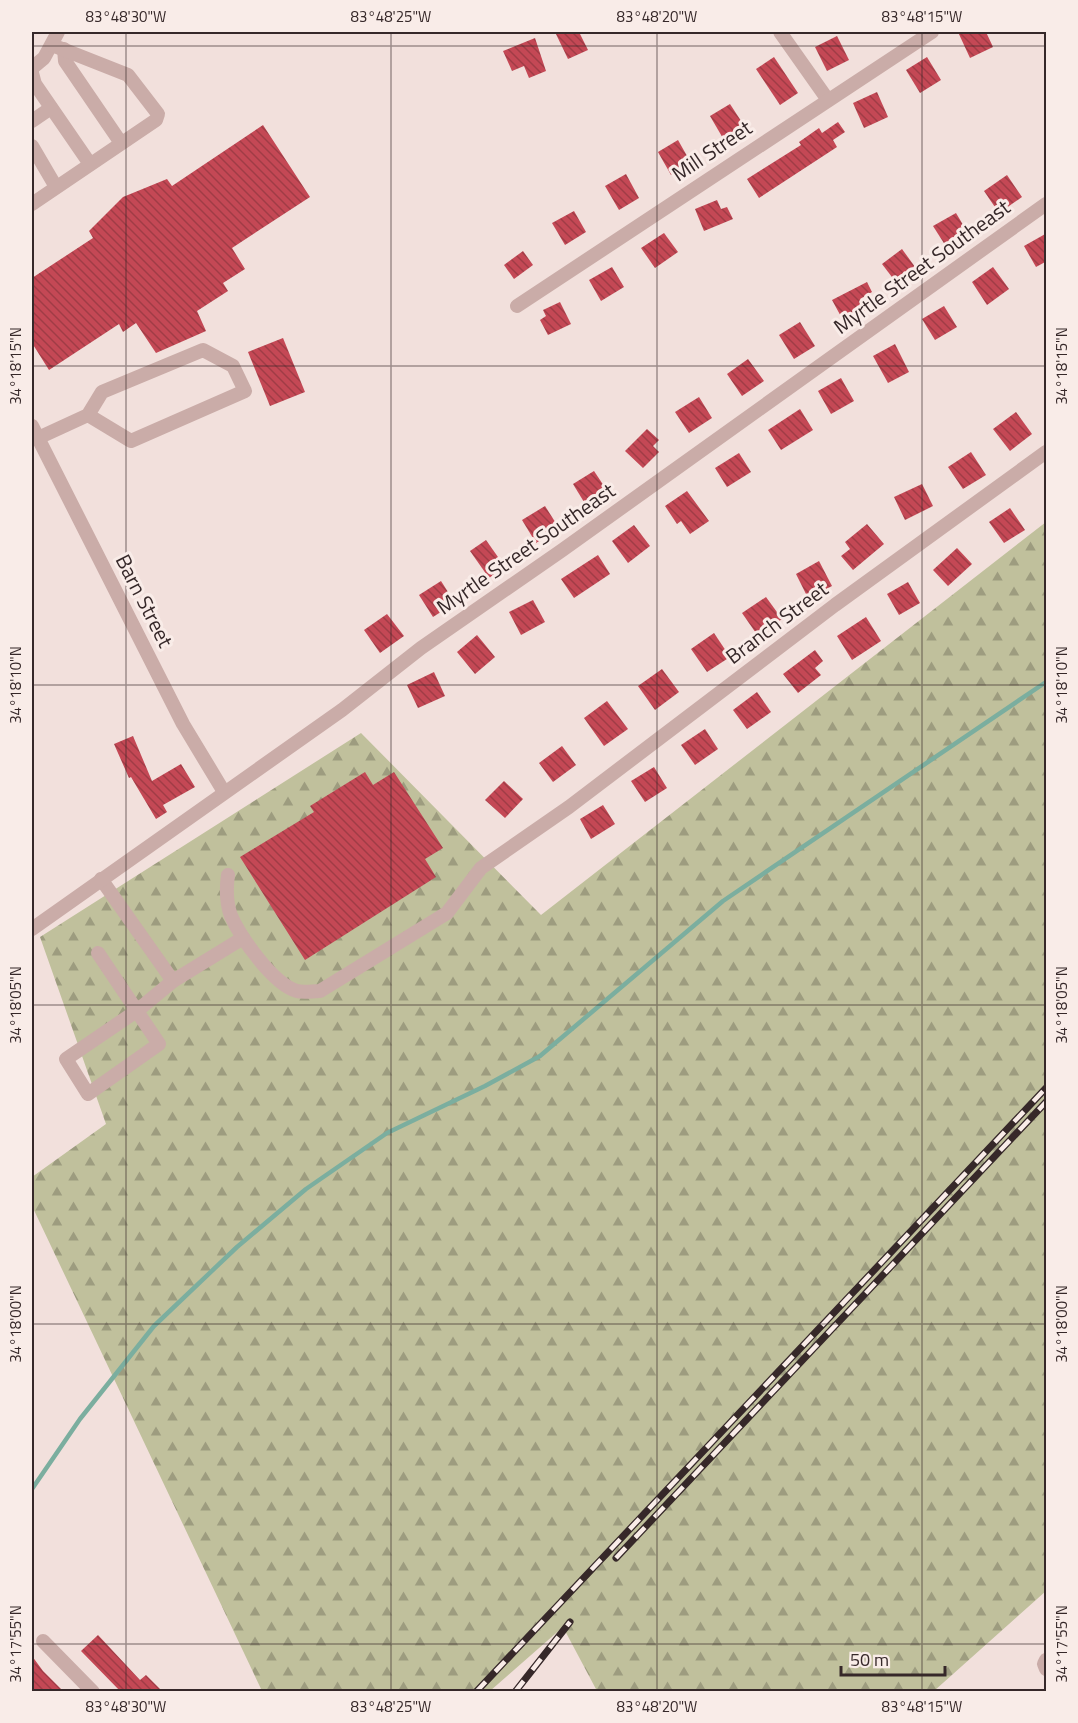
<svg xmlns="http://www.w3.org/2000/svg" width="1078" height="1723" font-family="'Titillium Web',sans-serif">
  <defs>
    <pattern id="forest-firs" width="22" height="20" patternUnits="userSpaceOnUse" patternTransform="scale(1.5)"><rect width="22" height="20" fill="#c0c09c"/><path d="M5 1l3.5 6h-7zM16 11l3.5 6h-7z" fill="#9d9c7f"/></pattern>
    <pattern id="building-back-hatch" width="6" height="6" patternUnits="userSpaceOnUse" patternTransform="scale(1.5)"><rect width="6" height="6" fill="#c44855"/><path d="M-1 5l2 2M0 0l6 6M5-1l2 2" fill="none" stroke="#a03c46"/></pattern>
  </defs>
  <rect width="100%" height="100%" fill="#f2e0dc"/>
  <!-- forest -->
  <path fill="url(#forest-firs)" d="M1046 522V1591L934 1691H597L563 1627 490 1691H262L32 1206V1177L106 1124 40 937 361 733 541 915Z"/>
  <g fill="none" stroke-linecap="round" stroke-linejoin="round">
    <!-- stream -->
    <path stroke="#7bae9f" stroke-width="4.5" d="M32 1489 80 1419 154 1326 237 1247 306 1189 387 1133 485 1086 540 1056 723 901 1046 682"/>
  </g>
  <!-- building -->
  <g fill="url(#building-back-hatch)">
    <path d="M555 32H579L588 50 568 59Z"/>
    <path d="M958 32H986L993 47 970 58Z"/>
    <path d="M837 36 849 60 827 71 815 47Z"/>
    <path d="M535 38 546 71 529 78 524 66 512 71 503 51Z"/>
    <path d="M774 57 798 93 780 105 756 69Z"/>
    <path d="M927 57 941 80 920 93 906 70Z"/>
    <path d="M877 92 888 117 864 128 853 103Z"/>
    <path d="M730 104 745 127 724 140 710 116Z"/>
    <path d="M838 122 845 132 833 140 837 147 759 198 747 179 801 145 799 142 819 128 822 133Z"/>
    <path d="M263 125 310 197 232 248 245 269 223 283 228 291 197 311 206 331 156 353 136 323 123 332 119 324 49 370 32 343V278L93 238 89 231 123 197 167 179 172 186Z"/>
    <path d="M678 140 691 163 671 175 658 152Z"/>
    <path d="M626 174 639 198 619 210 605 186Z"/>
    <path d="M1007 175 1022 197 999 213 984 191Z"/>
    <path d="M717 200 721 209 727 207 733 219 704 231 695 209Z"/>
    <path d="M574 211 586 232 565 245 552 223Z"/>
    <path d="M956 213 969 235 947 248 933 226Z"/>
    <path d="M664 233 678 252 655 268 641 248Z"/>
    <path d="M1047 233V261L1036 267 1024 246Z"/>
    <path d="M902 249 918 271 898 285 882 264Z"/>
    <path d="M523 251 533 265 514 279 504 265Z"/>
    <path d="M612 267 624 287 601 301 589 280Z"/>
    <path d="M993 267 1009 289 987 305 972 282Z"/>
    <path d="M867 282 872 292 860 299 866 310 844 322 832 300Z"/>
    <path d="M560 302 571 324 548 335 540 320 546 316 543 310Z"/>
    <path d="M944 306 957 327 935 340 922 319Z"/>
    <path d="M800 322 815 346 794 359 779 335Z"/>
    <path d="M283 338 305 392 270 406 248 352Z"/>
    <path d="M895 344 909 372 888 383 873 356Z"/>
    <path d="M748 359 764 381 742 396 727 374Z"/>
    <path d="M841 378 854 401 831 414 818 391Z"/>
    <path d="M699 397 712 418 689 433 675 412Z"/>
    <path d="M800 409 813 430 781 450 768 430Z"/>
    <path d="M1016 412 1032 434 1010 451 993 429Z"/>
    <path d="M647 429 659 440 653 446 659 452 643 468 625 451Z"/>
    <path d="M971 452 986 475 963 489 948 467Z"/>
    <path d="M739 453 751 472 727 487 715 468Z"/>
    <path d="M594 471 606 489 584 502 573 484Z"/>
    <path d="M922 484 933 506 905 520 894 497Z"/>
    <path d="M687 491 709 521 690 534 681 521 677 524 665 506Z"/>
    <path d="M545 506 559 528 536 543 522 520Z"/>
    <path d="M1010 508 1025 530 1004 543 989 522Z"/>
    <path d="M867 524 884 544 853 570 841 556 850 549 845 542Z"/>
    <path d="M634 525 650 546 628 563 612 541Z"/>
    <path d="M486 540 505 567 489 578 470 551Z"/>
    <path d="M957 548 972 564 948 586 933 570Z"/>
    <path d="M598 555 610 574 574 598 561 579Z"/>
    <path d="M819 561 832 586 808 598 796 574Z"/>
    <path d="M441 581 455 603 433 617 419 595Z"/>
    <path d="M908 582 920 603 899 615 887 594Z"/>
    <path d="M766 597 782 619 758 636 742 613Z"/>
    <path d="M533 600 545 622 521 635 509 612Z"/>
    <path d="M387 614 404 636 380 653 364 630Z"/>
    <path d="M866 617 881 641 852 660 837 636Z"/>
    <path d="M714 633 730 657 707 672 691 649Z"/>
    <path d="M477 635 495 657 475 674 457 652Z"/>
    <path d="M815 650 823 661 815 668 821 675 798 693 783 674Z"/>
    <path d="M662 669 679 692 655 710 638 686Z"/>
    <path d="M434 672 445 696 418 708 407 685Z"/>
    <path d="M757 692 771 712 747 729 733 710Z"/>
    <path d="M607 701 628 729 604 746 584 718Z"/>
    <path d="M705 729 718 749 695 765 681 745Z"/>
    <path d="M133 736 152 781 181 764 195 787 163 805 167 812 156 819 131 777 129 778 114 744Z"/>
    <path d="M562 746 576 765 553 782 539 763Z"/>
    <path d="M654 767 667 788 645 802 631 781Z"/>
    <path d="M365 772 373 785 394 772 443 848 425 859 436 877 305 960 240 857 314 812 310 806Z"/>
    <path d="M504 781 523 799 505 818 485 800Z"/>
    <path d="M603 805 615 824 591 839 580 819Z"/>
    <path d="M98 1635 140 1680 146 1675 163 1692H121L81 1651Z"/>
    <path d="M32 1656 43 1671 64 1692H32Z"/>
  </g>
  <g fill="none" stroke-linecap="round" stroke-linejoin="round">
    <!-- minor -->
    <g stroke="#caaca8" stroke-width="14">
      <path d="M780 32 828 100"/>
      <path d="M64 49 65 61 121 143"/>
      <path d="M32 68 44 58 58 32"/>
      <path d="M32 73 35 84 90 164"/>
      <path d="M32 121 51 108"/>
      <path d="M32 146 56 187"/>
      <path d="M32 204 156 120 158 114 128 75 52 45"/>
      <path d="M517 306 932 32"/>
      <path d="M32 426 183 724 224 792"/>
      <path d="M38 438 88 415 102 392 203 350 233 366 245 391 131 441 88 415"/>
      <path d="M228 875C226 889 226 902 231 916 241 938 273 984 297 991 303 993 313 991 320 991L447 913 481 868 569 807 835 605 1046 452"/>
      <path d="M101 879 173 981"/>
      <path d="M32 929 342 710 421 648 561 551 1046 204"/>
      <path d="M98 953 159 1044 88 1094 66 1059 138 1010 173 981 243 938"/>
      <path d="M43 1641 93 1692"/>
      <path d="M1046 1660 1044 1664 1046 1669"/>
    </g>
    <!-- rail casing -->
    <g stroke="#362829" stroke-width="7">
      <g id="rail">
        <path d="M616 1558 1046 1102"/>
        <path d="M476 1692 1046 1088"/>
        <path d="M515 1692 570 1622"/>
      </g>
    </g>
    <!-- rail -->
    <use href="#rail" stroke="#f9ece8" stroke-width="4.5" stroke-dasharray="14" stroke-linecap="butt"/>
  </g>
  <!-- ticks -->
  <path fill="none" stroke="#362829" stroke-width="1.5" stroke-opacity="0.45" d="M126 32V1692M391 32V1692M657 32V1692M922 32V1692M32 46H1046M32 366H1046M32 685H1046M32 1005H1046M32 1324H1046M32 1644H1046"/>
  <g text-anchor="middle" stroke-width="6" stroke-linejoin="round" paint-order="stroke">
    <!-- street labels -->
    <g font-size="21" fill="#362829" stroke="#f9ece8">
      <text transform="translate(712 151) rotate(-34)" y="7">Mill Street</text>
      <text transform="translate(922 267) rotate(-36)" y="7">Myrtle Street Southeast</text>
      <text transform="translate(526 549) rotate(-35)" y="7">Myrtle Street Southeast</text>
      <text transform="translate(144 601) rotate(63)" y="7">Barn Street</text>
      <text transform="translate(777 623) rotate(-37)" y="7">Branch Street</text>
    </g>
  </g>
  <!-- border -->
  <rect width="1078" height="1723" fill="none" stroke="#f9ece8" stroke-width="66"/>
  <!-- scale -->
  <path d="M841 1666v9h104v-9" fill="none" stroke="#362829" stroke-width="3"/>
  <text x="850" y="1666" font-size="18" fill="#362829" stroke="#f9ece8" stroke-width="4.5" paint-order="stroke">50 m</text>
  <rect x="33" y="33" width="1012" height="1657" fill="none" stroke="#362829" stroke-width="2"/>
  <g font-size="15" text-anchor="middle" fill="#362829">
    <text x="126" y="22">83°48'30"W</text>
    <text x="391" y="22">83°48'25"W</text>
    <text x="657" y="22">83°48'20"W</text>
    <text x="922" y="22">83°48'15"W</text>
    <text transform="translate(16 366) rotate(-90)" y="5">34°18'15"N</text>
    <text transform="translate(1062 366) rotate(-90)" y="5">34°18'15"N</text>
    <text transform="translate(16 685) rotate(-90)" y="5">34°18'10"N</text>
    <text transform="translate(1062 685) rotate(-90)" y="5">34°18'10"N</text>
    <text transform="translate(16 1005) rotate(-90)" y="5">34°18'05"N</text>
    <text transform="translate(1062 1005) rotate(-90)" y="5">34°18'05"N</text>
    <text transform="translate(16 1324) rotate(-90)" y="5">34°18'00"N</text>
    <text transform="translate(1062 1324) rotate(-90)" y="5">34°18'00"N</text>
    <text transform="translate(16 1644) rotate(-90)" y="5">34°17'55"N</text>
    <text transform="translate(1062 1644) rotate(-90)" y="5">34°17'55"N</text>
    <text x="126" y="1712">83°48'30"W</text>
    <text x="391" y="1712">83°48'25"W</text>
    <text x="657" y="1712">83°48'20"W</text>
    <text x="922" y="1712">83°48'15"W</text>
  </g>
</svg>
